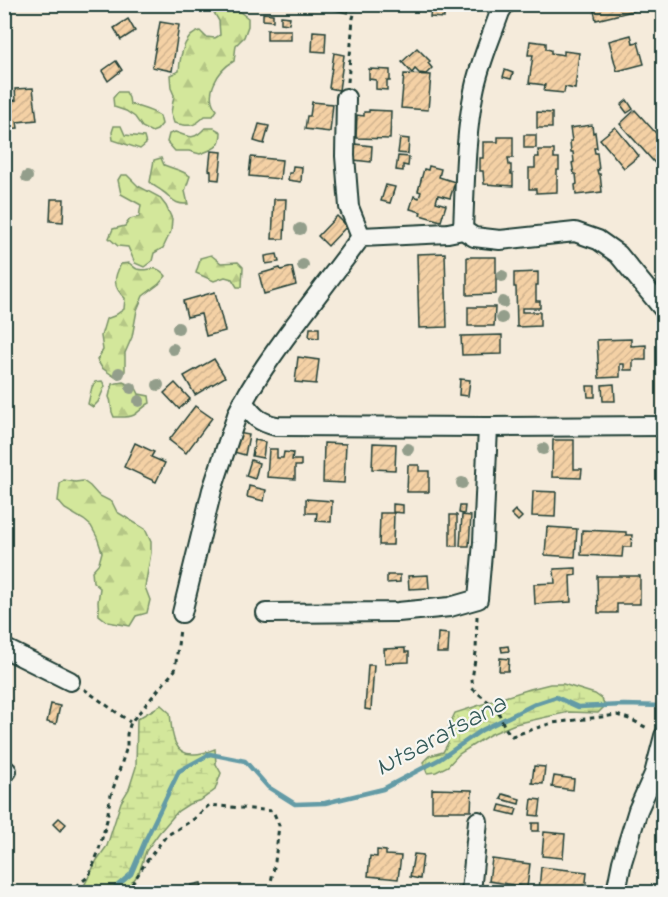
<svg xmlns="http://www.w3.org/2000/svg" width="668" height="897" font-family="'Indie Flower',sans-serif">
  <defs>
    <pattern id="forest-firs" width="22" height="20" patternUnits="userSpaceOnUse" patternTransform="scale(1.5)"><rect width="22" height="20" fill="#d3e79b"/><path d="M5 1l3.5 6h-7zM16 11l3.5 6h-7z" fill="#b5c786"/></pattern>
    <pattern id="wetland-marsh" width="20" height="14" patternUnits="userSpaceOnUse" patternTransform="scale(1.5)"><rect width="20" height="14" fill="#d3e79b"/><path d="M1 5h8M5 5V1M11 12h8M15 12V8" fill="none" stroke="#b5c786"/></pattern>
    <pattern id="building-hatch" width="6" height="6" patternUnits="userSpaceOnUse" patternTransform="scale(1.5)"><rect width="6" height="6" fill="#f4d1a5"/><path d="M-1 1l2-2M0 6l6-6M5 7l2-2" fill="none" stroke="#d1b48f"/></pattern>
  </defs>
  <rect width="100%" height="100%" fill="#f5ebdb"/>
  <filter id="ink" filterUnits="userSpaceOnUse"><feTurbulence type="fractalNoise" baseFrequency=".0167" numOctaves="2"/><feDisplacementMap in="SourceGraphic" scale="12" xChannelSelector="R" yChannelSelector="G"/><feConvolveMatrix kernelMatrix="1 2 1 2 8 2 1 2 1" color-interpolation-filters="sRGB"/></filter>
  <g filter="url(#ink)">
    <!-- forest -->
    <g fill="url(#forest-firs)" stroke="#799268" stroke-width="1.5">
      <path d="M215 5H241L240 12 248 18V26L244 37 236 45 234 61C218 70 203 95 217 110L213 116H205C194 127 190 127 174 123L171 113 174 95 171 88 170 75 179 71C180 57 184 35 200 31L206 37 215 38 220 35 219 21 213 11Z"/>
      <path d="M118 92H126L129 98 130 104C143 109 148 108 160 116L162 124 157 130 152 132 142 127 135 117 126 111 114 107 113 98Z"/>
      <path d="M114 126H121L125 135 144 137 146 144 140 149 113 140 112 132Z"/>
      <path d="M205 128H214L221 132C221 148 213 149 200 154L189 151H175L167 142 169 134 175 132C190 137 193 141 205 128Z"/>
      <path d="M161 158 164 165C173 169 182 170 190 176L185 191 188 204C173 205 173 198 162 191 157 187 154 187 150 182L154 160Z"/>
      <path d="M121 175H127L138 186 159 197 166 206 172 219 171 231 163 248 154 253 152 261 144 267 135 263 128 247 118 246 109 238 113 229 125 226 130 219 139 217 141 205 121 194 118 180Z"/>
      <path d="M211 255 221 263 238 262 243 267 242 287H237L232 279 225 277 214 281 196 273C197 267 200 264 200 258Z"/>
      <path d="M129 263C132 265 134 268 137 269 150 273 154 262 166 276L159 284 143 296 137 310 132 337 125 353V371L118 379 102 368 97 360 103 350 101 336 106 319 114 316 124 309 125 298C112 287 114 277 121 264Z"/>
      <path d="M102 381 105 386 98 402 93 407 88 404 92 387 95 382Z"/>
      <path d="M123 382 136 388 139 394 149 396 150 403C144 406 139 412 134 415 128 418 120 417 114 417 109 409 113 404 109 397L112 384Z"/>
      <path d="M64 480 75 482 83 481 90 486 98 495 112 502 117 512 145 529 151 542V553L145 587 150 600 147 613 136 616 130 626 108 622 99 615 98 602 100 588 93 582 92 571 99 563 102 552 97 537 91 526 84 520 65 509 58 501 60 484Z"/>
    </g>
    <!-- wetland -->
    <g fill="url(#wetland-marsh)" stroke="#799268" stroke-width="1.5">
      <path d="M550 684H563L595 694 602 699 605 706 598 713 569 712 515 724 489 735 459 754 448 766 436 772 427 773 423 762 429 756 443 752 448 743 446 732 455 713 530 689Z"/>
      <path d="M161 705 170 713C172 729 171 756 195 754 202 754 209 751 215 749L216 764 221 773 215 790 201 800 189 804 178 811 159 833 146 851 139 873 128 888 122 892H81L97 860 107 846 121 802 129 789 136 767 137 719Z"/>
    </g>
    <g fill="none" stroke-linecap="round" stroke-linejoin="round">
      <!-- stream -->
      <path stroke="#639ba6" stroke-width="4.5" d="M110 892 131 874 146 839 179 771 210 754 245 761 268 787 295 804 325 803 383 789 440 759 482 730 535 704 556 697 578 707 624 705 664 706"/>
    </g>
    <!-- building -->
    <g fill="url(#building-hatch)" stroke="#1f3d34" stroke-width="1.5">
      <path d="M318 4H350L348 13 318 6Z"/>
      <path d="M601 4H640L641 9 596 20 593 6Z"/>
      <path d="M431 7 444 9V18L430 17Z"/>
      <path d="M263 13 273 14V21L263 20Z"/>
      <path d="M281 16 290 17 289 24 281 23Z"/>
      <path d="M128 19 135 31 121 40 114 28Z"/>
      <path d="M160 22 179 25 172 71 152 67Z"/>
      <rect x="267" y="30" width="24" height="10"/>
      <path d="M313 31 326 32 325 52 312 51Z"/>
      <path d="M631 35 633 43 638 42 644 64 617 71 609 41Z"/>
      <path d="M530 41 546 43V49L551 50V53L564 55V51L579 53 575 89 565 87 564 93 544 91 545 85 529 83 533 55H528Z"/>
      <path d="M417 48 430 61 428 63 432 68 426 74 419 73 415 69 412 73 402 62Z"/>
      <path d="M334 53 344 55 339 90 329 88Z"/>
      <path d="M116 61 122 70 108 81 102 71Z"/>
      <path d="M369 69 390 70V81H387V90L376 89V80L369 79Z"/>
      <path d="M505 70 513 73 511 79 503 77Z"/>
      <path d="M404 74 431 75 428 110 401 108Z"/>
      <path d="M33 88 37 120 17 122 18 128 4 129V102L16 100 15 89Z"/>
      <path d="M627 100 633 109 627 113 621 105Z"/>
      <path d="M312 102 333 104 330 132 305 129 307 116H310Z"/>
      <path d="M369 110 391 111 390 139 356 138 357 115 364 116V112H369Z"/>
      <path d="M635 110 664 142V170L662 171 620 124Z"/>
      <path d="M537 112 552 113V128H537Z"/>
      <path d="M259 124 269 126 264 144 254 141Z"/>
      <path d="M592 125 593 133 595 132 597 148H594L595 153H597L599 170H597L598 174H600L602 192 576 195 575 185 577 184 576 174H574L572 163 574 162 573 152H571L570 141H572L570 128Z"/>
      <path d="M615 127 639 156 624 168 600 139Z"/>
      <rect x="524" y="135" width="12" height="13"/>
      <path d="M498 137H513V158H508L509 165H511V174H513V186L484 184 483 171H480V158H483V142H498Z"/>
      <path d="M400 138 409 139 408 154 398 153Z"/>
      <path d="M355 144 372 146 371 162 354 160Z"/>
      <path d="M538 150H554V158H559V170H557V192L536 193V189H529V168H535V157H539Z"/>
      <path d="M211 151 222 152 219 180 211 179V171L209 170Z"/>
      <path d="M398 156 409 157 408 166 403 165V171L396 170Z"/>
      <path d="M251 157 282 160 280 179 249 176Z"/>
      <path d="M293 166 302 167 301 182 288 180 289 173H292Z"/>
      <path d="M429 166 441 169 439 177 455 182 450 198 438 195 436 202 446 205 441 221 420 215 421 212 410 209 414 196 419 198 421 192 418 191 424 169 428 170Z"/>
      <path d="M386 185 395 187 390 203 381 201Z"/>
      <path d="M51 199H64L63 222 50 221Z"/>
      <path d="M274 199H286L284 239H272Z"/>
      <path d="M337 216 347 226 328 246 318 236Z"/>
      <path d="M445 253 447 327 419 328 417 254Z"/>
      <path d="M277 254 279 262 266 264 265 256Z"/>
      <path d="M467 257H496V294L467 295Z"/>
      <path d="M292 267 296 285 264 294 259 274 280 268 281 270Z"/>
      <path d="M538 272V285H536V301H540V308H522V312H540V326L517 327 516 287H514V273Z"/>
      <path d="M215 292 225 331 206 336 201 314 187 317 183 301Z"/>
      <path d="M468 307H495L494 326H468Z"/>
      <path d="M310 328H319V338L309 337Z"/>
      <path d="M502 335V354L462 355 461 336Z"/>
      <path d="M631 339V346L646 345V360H633V370H624V364H620V377L599 378 597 340Z"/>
      <path d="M298 357 319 360 316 384 295 382Z"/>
      <path d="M214 359 225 377 195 395 184 376Z"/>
      <path d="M460 379 470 380 468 396 459 395Z"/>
      <path d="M175 383 190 399 179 409 164 393Z"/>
      <path d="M614 384 615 401H603L602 385Z"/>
      <path d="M587 386H595V397H588Z"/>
      <path d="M195 406 212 418 186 453 169 440Z"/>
      <path d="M238 433 249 435 245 455 234 452Z"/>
      <path d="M255 440 265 442 263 458 252 456Z"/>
      <path d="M553 440H574V469H582L581 478 552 477Z"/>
      <path d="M135 443 154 452 151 457 165 463 156 482 124 467Z"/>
      <path d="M324 443 346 444 344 483 323 482Z"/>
      <path d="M373 443 396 444 395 470 372 469Z"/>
      <path d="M269 449H277V458H283L284 452 293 453 292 460H301V466H295V479L267 477Z"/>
      <path d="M251 460 259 463 255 479 246 476Z"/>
      <path d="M408 465H419V471H429V492H407Z"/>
      <path d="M249 486 266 490 264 501 247 497Z"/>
      <path d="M533 491 556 492 555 517 532 516Z"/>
      <path d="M306 499 332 501 331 522 316 521 317 513H306Z"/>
      <path d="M393 504 403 505V513L393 512Z"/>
      <path d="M460 506H465L464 514 459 513Z"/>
      <path d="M515 510 522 517 518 521 511 514Z"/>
      <path d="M380 513H394L393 545H379Z"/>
      <rect x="450" y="515" width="7" height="31"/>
      <path d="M462 515 471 516 469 546H460Z"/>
      <path d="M547 527 577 529 575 557 545 555Z"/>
      <path d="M582 530 626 532V535H632L631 547H623L622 557 581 555Z"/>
      <path d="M576 568V575L570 576 571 602 535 604 534 584 555 583 554 569Z"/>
      <path d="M387 575H400V582L387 583Z"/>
      <path d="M428 575 429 588 409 589 408 576Z"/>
      <path d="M597 576H640V604H617V613H598Z"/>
      <path d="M438 633 449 634 448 653H437Z"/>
      <path d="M508 646 509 651 502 652 501 647Z"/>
      <path d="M405 648V652H409V662L385 663 384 649Z"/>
      <path d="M500 658 509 659 508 671H499Z"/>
      <path d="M368 665H374L371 710 365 709Z"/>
      <path d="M51 704 60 706 56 724 47 722Z"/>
      <path d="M534 766 545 767 543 784 532 783Z"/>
      <path d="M554 776 574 779 573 790 552 787Z"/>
      <path d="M432 789 472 790 471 811H432Z"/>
      <path d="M503 794 520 799 519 804 501 799Z"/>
      <path d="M532 799 541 800 539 816 530 815Z"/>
      <path d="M500 805 517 809 515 815 498 811Z"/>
      <path d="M59 818 66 824 60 831 53 824Z"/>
      <rect x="532" y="823" width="7" height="8"/>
      <path d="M544 832 565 834 563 858 542 856Z"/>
      <path d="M377 850 386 851V855L401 856 398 879 368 876 370 856 377 857Z"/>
      <path d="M414 854 423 855 420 879 410 877Z"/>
      <path d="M492 859 530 864 527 887 489 881Z"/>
      <path d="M541 867 587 872 585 892H557L539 891Z"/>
      <path d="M201 883 203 892H192L191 885Z"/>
      <rect x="149" y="885" width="7" height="7"/>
    </g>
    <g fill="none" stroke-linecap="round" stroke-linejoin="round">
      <!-- minor casing -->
      <g stroke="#1f3d34" stroke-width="22">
        <g id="minor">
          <path d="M346 98 345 156 349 207 361 237"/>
          <path d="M463 230C465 184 465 137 474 91 479 64 491 38 500 12L505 4"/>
          <path d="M243 402C254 417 259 422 276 426L488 427 664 426"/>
          <path d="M182 613 212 490 238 412C252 384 267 363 285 338 310 304 336 271 361 237L448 233 463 230 474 237 500 240 575 232 598 240 618 254 664 310"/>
          <path d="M266 613 398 612 450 607 478 599 483 542 488 427"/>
          <path d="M4 648 70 681"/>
          <path d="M4 771H7"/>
          <path d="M471 892 478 821"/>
          <path d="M616 892 622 862 638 810 654 774 664 736"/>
        </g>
      </g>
      <!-- path -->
      <g stroke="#1f3d34" stroke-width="3" stroke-dasharray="4.5 4.5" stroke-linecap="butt">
        <path d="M348 82 353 18 357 4"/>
        <path d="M477 616 476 652 472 680 473 689 497 709 505 728 512 736 552 723 617 715 632 720 649 729"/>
        <path d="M84 689 130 722"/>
        <path d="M69 892 89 876 98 853 107 820 110 798 127 747V734L131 722 175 670 180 629"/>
        <path d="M127 892 146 862 166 836 194 819 209 805 273 811 279 825 275 862 270 887"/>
        <path d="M241 892 270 887H294L295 892"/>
      </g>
      <!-- minor -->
      <use href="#minor" stroke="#f6f6f2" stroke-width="18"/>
    </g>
    <!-- trees -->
    <g fill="#939e8b">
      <circle cx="27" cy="177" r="6"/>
      <circle cx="300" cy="229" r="6"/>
      <circle cx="303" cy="265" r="6"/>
      <circle cx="502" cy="276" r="6"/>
      <circle cx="503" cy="302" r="6"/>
      <circle cx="502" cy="318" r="6"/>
      <circle cx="178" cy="328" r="6"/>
      <circle cx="173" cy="349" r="6"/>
      <circle cx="119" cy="373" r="6"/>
      <circle cx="158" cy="385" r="6"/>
      <circle cx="131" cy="388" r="6"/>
      <circle cx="139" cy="401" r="6"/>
      <circle cx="408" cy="449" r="6"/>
      <circle cx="543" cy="449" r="6"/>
      <circle cx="462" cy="483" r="6"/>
    </g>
  </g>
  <g text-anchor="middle" stroke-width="4.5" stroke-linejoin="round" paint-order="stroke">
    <!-- water labels -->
    <g font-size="27" font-style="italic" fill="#365c5a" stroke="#f6f6f2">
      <text transform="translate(440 734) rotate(-28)" y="9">Ntsaratsana</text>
    </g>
  </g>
  <!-- margin -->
  <rect width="668" height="897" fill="none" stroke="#f6f6f2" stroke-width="24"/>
  <rect x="12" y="12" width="644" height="873" fill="none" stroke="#1f3d34" stroke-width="2" filter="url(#ink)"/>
</svg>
